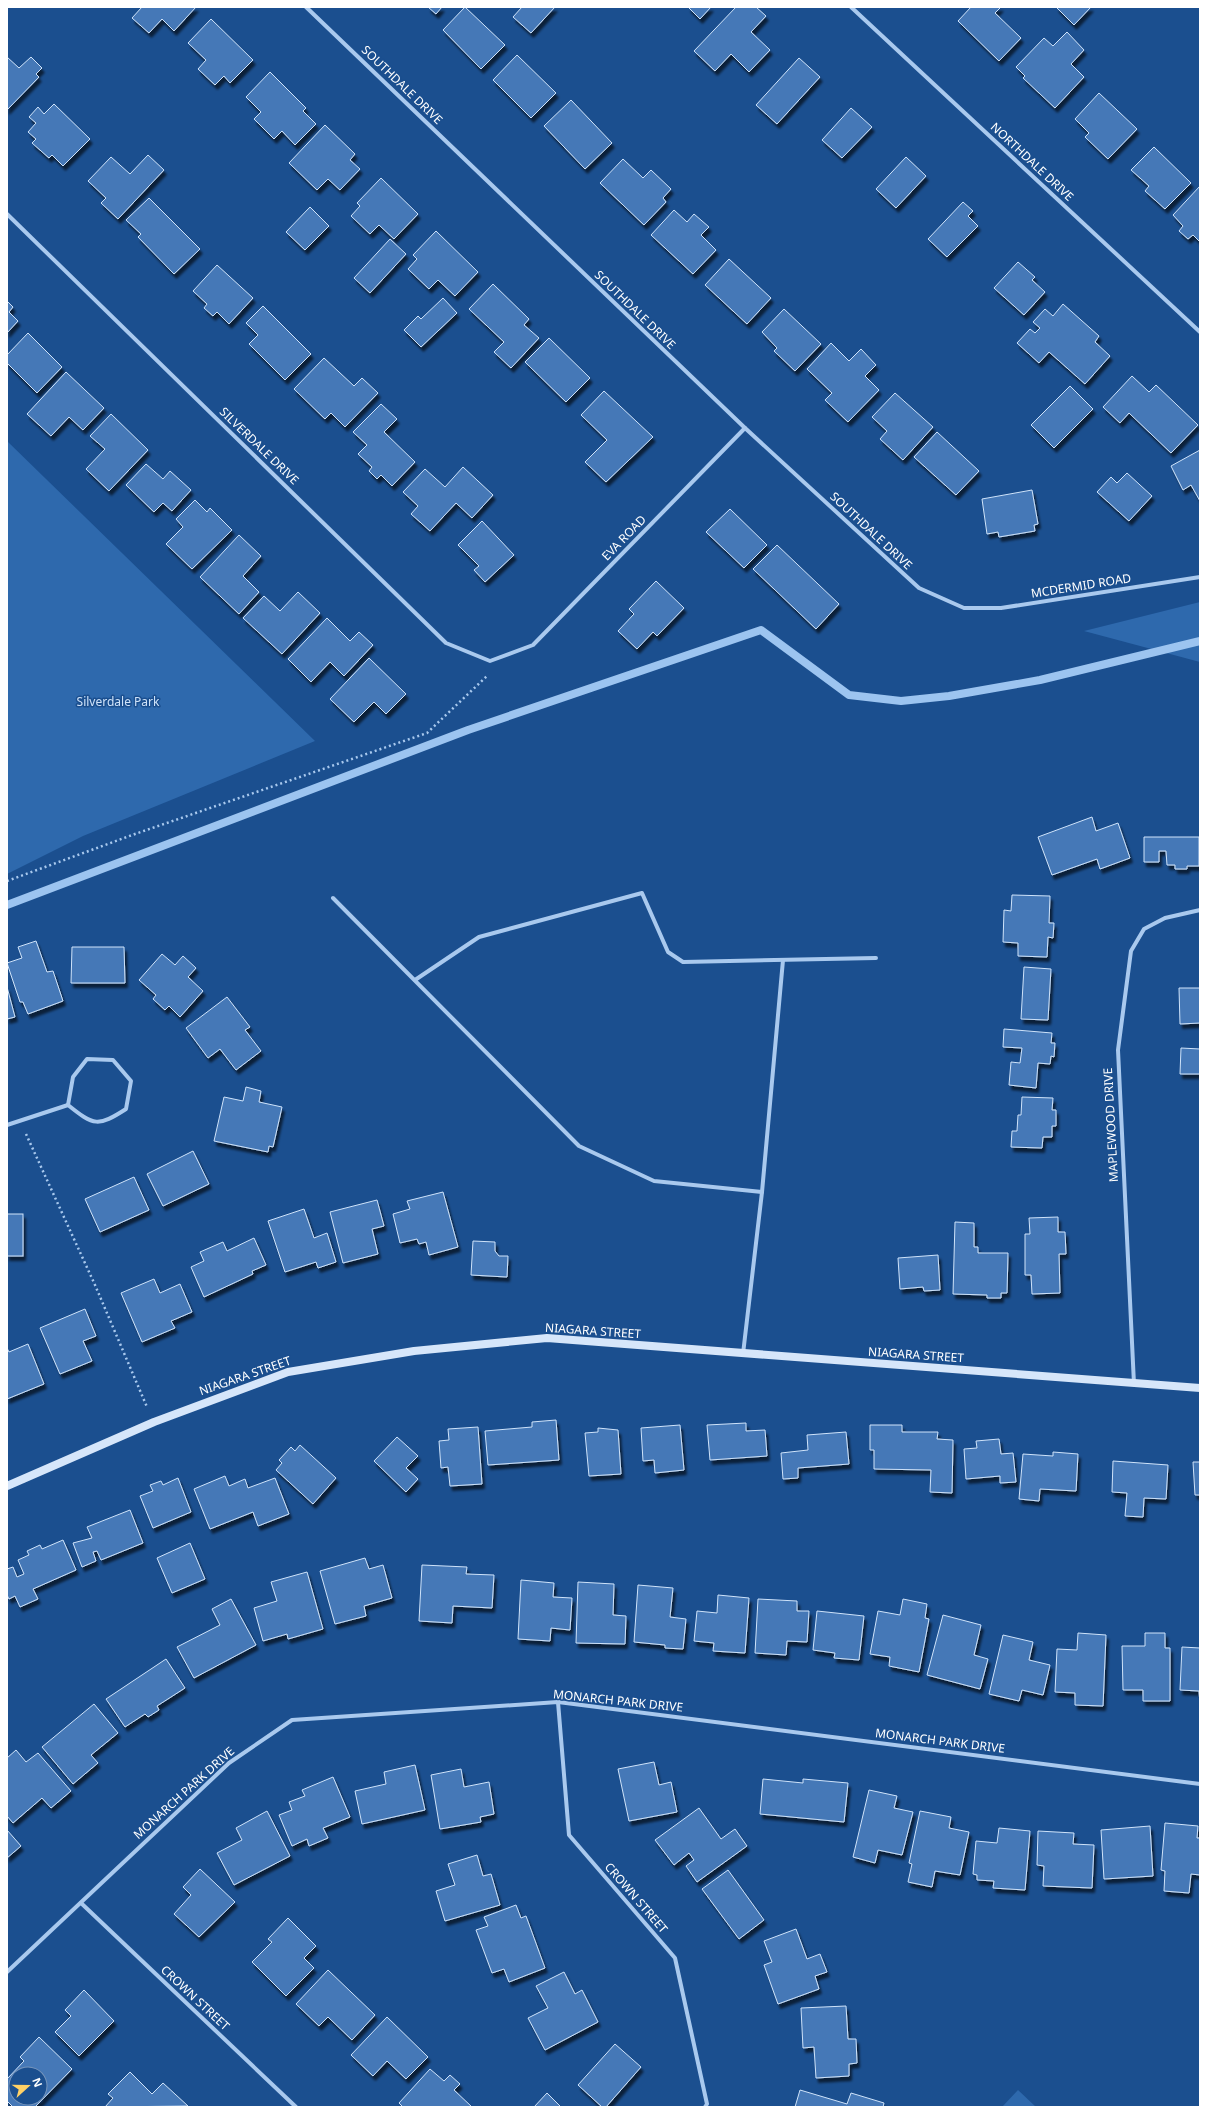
<svg xmlns="http://www.w3.org/2000/svg" width="1207" height="2114" font-family="'Noto Sans',sans-serif">
  <defs>
    <filter id="shadow"><feDropShadow dx="2.5" dy="4.5" stdDeviation="1" flood-color="#0009"/></filter>
  </defs>
  <rect width="100%" height="100%" fill="#1b4f8f"/>
  <!-- green -->
  <g fill="#2e69ad">
    <path d="M7 441 315 741 83 836 7 874Z"/>
    <path d="M1200 602V662L1084 631Z"/>
    <path d="M1018 2090 1036 2107H1002Z"/>
  </g>
  <g fill="none" stroke-linecap="round" stroke-linejoin="round">
    <!-- stream -->
    <path stroke="#9cc4f0" stroke-width="8" d="M7 905 468 730 761 630 849 695 901 701 949 696 1040 680 1200 641"/>
  </g>
  <!-- building -->
  <g fill="#4478b7" stroke="#cfe3fa" fill-rule="evenodd" filter="url(#shadow)">
    <path d="M142 7H196L174 31 162 19 149 33 132 18Z"/>
    <path d="M428 7H442L436 14Z"/>
    <path d="M465 7 505 45 481 69 443 30Z"/>
    <path d="M522 7H555L531 33 513 17Z"/>
    <path d="M688 7H711L700 19Z"/>
    <path d="M736 7H756L766 16 751 32 770 50 749 72 731 54 715 71 694 51Z"/>
    <path d="M971 7H1001L995 13 1021 38 999 61 958 21Z"/>
    <path d="M1056 7H1091L1074 25Z"/>
    <path d="M211 19 253 60 230 83 224 76 215 85 198 69 206 60 188 43Z"/>
    <path d="M1067 32 1084 50 1071 64 1084 77 1055 108 1023 78 1025 76 1016 67 1044 38 1053 46Z"/>
    <path d="M517 55 556 93 531 118 493 80Z"/>
    <path d="M7 57 19 68 31 57 42 68 36 74 39 77 7 110Z"/>
    <path d="M799 58 820 77 777 124 756 105Z"/>
    <path d="M270 72 306 108 303 111 316 124 295 145 282 131 274 139 254 119 261 112 246 97Z"/>
    <path d="M1099 93 1137 129 1108 159 1085 137 1089 133 1075 119Z"/>
    <path d="M571 100 612 143 585 169 544 126Z"/>
    <path d="M54 104 90 139 63 166 52 155 49 158 32 143 36 139 28 132 36 123 29 117 38 107 44 114Z"/>
    <path d="M851 108 872 127 842 158 822 140Z"/>
    <path d="M325 125 355 154 350 160 360 169 340 190 328 179 317 190 289 163Z"/>
    <path d="M1154 147 1191 183 1165 209 1145 191 1149 186 1131 170Z"/>
    <path d="M148 155 164 170 118 219 101 203 106 198 88 181 111 157 130 174Z"/>
    <path d="M906 157 926 176 896 208 876 189Z"/>
    <path d="M623 159 643 178 651 170 671 189 663 198 666 202 644 225 600 183Z"/>
    <path d="M381 178 418 214 394 239 379 225 370 234 351 216 360 206 357 203Z"/>
    <path d="M1200 186V242L1193 235 1188 239 1179 231 1183 226 1173 215Z"/>
    <path d="M149 198 200 249 174 274 138 237 141 234 126 220Z"/>
    <path d="M963 202 973 211 968 216 978 226 947 257 928 239Z"/>
    <path d="M310 207 329 226 305 250 286 232Z"/>
    <path d="M674 210 687 222 694 214 709 227 701 235 716 250 693 274 651 235Z"/>
    <path d="M436 231 478 272 455 296 438 280 429 289 408 269 417 259 413 255Z"/>
    <path d="M390 239 406 254 370 293 354 278Z"/>
    <path d="M729 259 771 298 747 324 705 285Z"/>
    <path d="M1018 262 1035 277 1032 280 1045 292 1024 315 994 288Z"/>
    <path d="M217 265 253 298 229 324 217 312 213 316 204 308 207 304 193 291Z"/>
    <path d="M493 284 529 319 524 325 539 338 511 368 494 352 504 342 469 309Z"/>
    <path d="M443 298 457 313 421 347 404 330 418 316 421 319Z"/>
    <path d="M7 301 13 307 9 312 18 321 7 333Z"/>
    <path d="M1063 304 1099 336 1095 342 1110 356 1085 384 1049 352 1039 363 1017 343 1030 329 1035 333 1040 328 1033 322 1045 309 1053 316Z"/>
    <path d="M263 306 311 354 285 380 249 344 258 335 246 323Z"/>
    <path d="M784 309 821 344 795 371 774 351 777 348 762 332Z"/>
    <path d="M28 333 62 367 37 393 7 363V355Z"/>
    <path d="M549 338 590 378 566 402 525 362Z"/>
    <path d="M831 343 849 361 861 349 876 365 865 376 879 390 848 422 825 400 832 393 807 369Z"/>
    <path d="M324 358 354 386 362 378 378 393 345 427 331 413 325 419 294 389Z"/>
    <path d="M66 372 104 408 83 430 69 417 51 436 27 414Z"/>
    <path d="M1132 376 1149 392 1156 385 1198 425 1171 453 1129 413 1120 423 1103 407Z"/>
    <path d="M1070 386 1093 409 1054 448 1031 425Z"/>
    <path d="M604 391 653 437 606 482 585 462 607 440 581 415Z"/>
    <path d="M895 393 933 427 903 460 880 439 887 431 872 417Z"/>
    <path d="M381 404 397 419 384 432 415 462 392 486 381 475 377 479 369 471 372 467 358 454 367 445 353 432Z"/>
    <path d="M111 414 148 450 109 491 86 469 105 449 90 436Z"/>
    <path d="M937 432 979 471 956 495 914 457Z"/>
    <path d="M1200 450V501L1191 485 1183 490 1171 466Z"/>
    <path d="M146 464 163 479 170 471 191 490 172 511 163 503 154 512 126 485Z"/>
    <path d="M463 467 493 495 472 518 456 503 430 531 411 514 418 506 403 492 425 469 445 487Z"/>
    <path d="M1127 473 1152 496 1129 521 1097 492 1111 477 1117 483Z"/>
    <path d="M1032 490 1038 524 1034 525 1035 531 999 537 998 532 987 534 982 499Z"/>
    <path d="M195 500 207 512 210 508 232 530 192 569 166 544 183 527 176 519Z"/>
    <path d="M730 509 767 545 744 568 706 532Z"/>
    <path d="M482 521 514 555 485 582 474 570 479 566 458 545Z"/>
    <path d="M239 535 261 556 243 576 259 592 239 614 200 577Z"/>
    <path d="M777 545 839 604 816 629 753 569Z"/>
    <path d="M656 581 684 608 657 636 653 632 637 649 618 631 634 614 629 609Z"/>
    <path d="M298 592 320 613 282 654 243 618 264 596 280 611Z"/>
    <path d="M327 618 350 641 359 632 373 645 344 676 330 662 311 682 288 659Z"/>
    <path d="M369 658 406 694 386 714 374 702 354 722 330 699Z"/>
    <path d="M1092 817 1096 831 1118 823 1130 858 1100 869 1097 859 1052 875 1038 837Z"/>
    <path d="M1144 837H1199V866H1187V869H1175V865H1167L1166 851H1159V862H1144Z"/>
    <path d="M1012 895 1050 896 1049 923H1054L1053 938 1048 937 1047 957 1018 956V943L1003 942 1004 910 1011 911Z"/>
    <path d="M36 941 47 972 53 971 63 1001 28 1014 23 1002H20L7 963 22 958 18 947Z"/>
    <path d="M72 947H124L125 983H71Z"/>
    <path d="M162 954 175 965 183 956 196 968 188 977 203 991 180 1017 169 1006 165 1010 153 999 156 995 139 980Z"/>
    <path d="M1024 967 1051 969 1048 1020 1021 1019Z"/>
    <path d="M7 987 15 1017 7 1019Z"/>
    <path d="M1179 988H1200V1023L1180 1024Z"/>
    <path d="M227 997 250 1027 245 1030 261 1051 236 1070 220 1049 208 1058 186 1028Z"/>
    <path d="M1004 1029 1052 1033 1051 1043H1055L1054 1057 1051 1056 1050 1064 1038 1063 1036 1088 1009 1085 1011 1062 1020 1063 1022 1048 1003 1047Z"/>
    <path d="M1181 1048 1200 1049V1074H1180Z"/>
    <path d="M246 1087 261 1091 259 1102 282 1107 273 1147 269 1146 268 1152 214 1141 224 1097 243 1101Z"/>
    <path d="M1022 1097 1053 1098 1052 1110H1056V1126H1052V1137H1043L1042 1148 1011 1147 1012 1131H1017L1018 1115H1021Z"/>
    <path d="M193 1151 209 1184 163 1206 147 1174Z"/>
    <path d="M134 1177 149 1210 100 1232 85 1199Z"/>
    <path d="M443 1192 458 1247 429 1255 426 1242 419 1244 417 1239 400 1243 393 1214 410 1209 407 1201Z"/>
    <path d="M377 1200 384 1226 372 1229 378 1254 343 1263 330 1212Z"/>
    <path d="M304 1209 314 1238 327 1233 336 1262 318 1268 316 1262 285 1272 268 1221Z"/>
    <rect x="7" y="1214" width="16" height="42"/>
    <path d="M1058 1217V1232H1065L1066 1254H1059L1060 1293 1032 1294 1031 1275H1025V1234H1030L1029 1218Z"/>
    <path d="M955 1222 974 1223V1247H978V1253H1008L1007 1293H1001V1298H987V1295L953 1294Z"/>
    <path d="M254 1238 266 1265 252 1271 253 1274 204 1297 191 1267 204 1261 200 1252 223 1242 227 1251Z"/>
    <path d="M473 1241 495 1242V1251L499 1256H508L507 1277 471 1275Z"/>
    <path d="M938 1255 940 1290 924 1291 923 1287 900 1289 898 1258Z"/>
    <path d="M154 1279 160 1293 180 1284 192 1312 171 1321 175 1328 142 1342 121 1293Z"/>
    <path d="M85 1309 96 1336 83 1341 92 1361 60 1374 40 1328Z"/>
    <path d="M28 1344 44 1384 7 1399V1348L9 1352Z"/>
    <path d="M556 1420 559 1460 488 1465 485 1431 532 1427V1422Z"/>
    <path d="M746 1423V1431L765 1430 767 1456 710 1460 707 1425Z"/>
    <path d="M680 1425 684 1470 655 1473 654 1460 643 1461 641 1428Z"/>
    <path d="M870 1425H902V1432H938L937 1439 953 1440 952 1493 930 1492 931 1470 874 1469V1450H870Z"/>
    <path d="M478 1427 482 1484 450 1486 448 1467 441 1468 439 1441 449 1440 448 1429Z"/>
    <path d="M598 1428 618 1430 621 1474 589 1476 585 1433 598 1432Z"/>
    <path d="M846 1432 849 1464 798 1468V1478L783 1479 781 1453 808 1450 807 1435Z"/>
    <path d="M397 1437 418 1456 406 1468 418 1479 406 1492 374 1461Z"/>
    <path d="M999 1439 1001 1454 1013 1453 1016 1482 1000 1483V1476L966 1479 964 1449 977 1448 976 1441Z"/>
    <path d="M300 1445 336 1478 313 1504 276 1470 282 1463 279 1460 291 1447 295 1451Z"/>
    <path d="M1053 1452 1078 1454 1076 1491 1040 1489 1039 1501 1019 1499 1023 1454 1053 1456Z"/>
    <path d="M1113 1461 1168 1465 1166 1499 1144 1498 1143 1517 1125 1516 1127 1493 1112 1492Z"/>
    <path d="M1193 1462H1200V1495H1195Z"/>
    <path d="M225 1476 229 1486 245 1479 248 1488 275 1478 289 1514 258 1526 253 1512 210 1529 194 1489Z"/>
    <path d="M178 1478 191 1512 153 1528 140 1496 153 1491 150 1485 161 1481 163 1485Z"/>
    <path d="M130 1510 143 1543 101 1560 97 1551 93 1552 96 1561 82 1567 73 1543 92 1538 87 1527Z"/>
    <path d="M63 1540 76 1570 33 1589 38 1599 20 1607 15 1596 9 1599 7 1595V1569L13 1567 17 1577 24 1574 18 1560 29 1555 27 1551 40 1545 42 1549Z"/>
    <path d="M190 1543 205 1579 172 1593 157 1558Z"/>
    <path d="M365 1558 369 1569 383 1565 392 1598 364 1606 366 1616 335 1624 320 1571Z"/>
    <path d="M422 1565 467 1567 466 1574 494 1575 492 1608 453 1606 452 1623 419 1621Z"/>
    <path d="M307 1572 323 1629 288 1639 287 1634 263 1641 254 1608 277 1601 271 1582Z"/>
    <path d="M521 1580 554 1583 553 1597 572 1598 570 1630 551 1628 550 1641 518 1639Z"/>
    <path d="M578 1582 614 1584 613 1615 626 1616 625 1644 576 1643Z"/>
    <path d="M638 1585 673 1588 670 1617 686 1619 683 1649 665 1648V1645L634 1642Z"/>
    <path d="M718 1595 749 1598 745 1653 713 1651 714 1643 694 1641 697 1611 717 1613Z"/>
    <path d="M231 1599 256 1645 194 1678 177 1647 220 1625 212 1609Z"/>
    <path d="M758 1599 797 1601V1611H809L807 1642 787 1641 786 1655 755 1653Z"/>
    <path d="M903 1599 927 1604 925 1618 929 1619 919 1672 889 1666 890 1657 870 1654 878 1611 900 1615Z"/>
    <path d="M817 1611 864 1616 859 1660 834 1658 835 1653 813 1650Z"/>
    <path d="M943 1615 981 1625 974 1655 988 1659 980 1689 927 1675Z"/>
    <path d="M1078 1633 1106 1635 1103 1706 1075 1705V1693L1055 1692 1057 1649 1077 1650Z"/>
    <path d="M1145 1633H1165V1648H1170V1701H1143V1690H1123L1122 1646H1145Z"/>
    <path d="M1003 1635 1033 1642 1029 1660 1050 1665 1043 1695 1022 1690 1019 1701 989 1694Z"/>
    <path d="M1182 1647 1200 1648V1704L1199 1691 1180 1690Z"/>
    <path d="M166 1659 185 1688 157 1706 159 1710 148 1717 145 1714 125 1727 106 1699Z"/>
    <path d="M94 1704 118 1733 91 1755 98 1763 73 1784 42 1747Z"/>
    <path d="M16 1750 26 1762 38 1753 71 1791 51 1808 42 1798 13 1823 7 1816V1758Z"/>
    <path d="M654 1762 659 1785 671 1782 677 1812 629 1821 618 1769Z"/>
    <path d="M415 1765 425 1810 362 1824 355 1791 386 1784 384 1772Z"/>
    <path d="M461 1769 464 1787 489 1782 494 1814 480 1817 481 1822 440 1829 431 1775Z"/>
    <path d="M333 1777 350 1817 323 1828 328 1838 309 1846 307 1839 292 1846 279 1815 292 1810 289 1802 305 1796 302 1790Z"/>
    <path d="M763 1779 803 1783V1779L848 1783 844 1822 760 1814Z"/>
    <path d="M869 1790 897 1796 894 1808 913 1812 902 1855 878 1850 875 1863 853 1857Z"/>
    <path d="M699 1808 721 1839 735 1829 747 1846 697 1882 686 1866 694 1860 689 1853 674 1865 655 1840Z"/>
    <path d="M267 1811 290 1856 234 1885 217 1853 242 1840 236 1828Z"/>
    <path d="M920 1811 951 1817 949 1828 969 1832 960 1875 935 1871 932 1887 908 1882 912 1864 909 1863Z"/>
    <path d="M1165 1823 1198 1826 1197 1838H1200V1875L1191 1874 1189 1893 1164 1891 1165 1871 1161 1870Z"/>
    <path d="M1150 1826 1153 1876 1104 1879 1101 1830Z"/>
    <path d="M999 1828 1030 1831 1025 1890 993 1888 994 1881 977 1880V1875L973 1874 976 1841 997 1843Z"/>
    <path d="M7 1830 21 1846 7 1858Z"/>
    <path d="M1038 1831 1074 1833 1073 1844 1094 1845 1092 1888 1043 1886 1044 1866 1037 1865Z"/>
    <path d="M477 1855 483 1876 491 1874 500 1905 445 1921 436 1891 455 1885 448 1864Z"/>
    <path d="M200 1869 235 1902 199 1937 174 1914 191 1895 183 1887Z"/>
    <path d="M728 1870 764 1920 739 1939 702 1889Z"/>
    <path d="M516 1905 521 1918 526 1916 545 1968 509 1982 504 1969 492 1973 476 1930 488 1926 484 1917Z"/>
    <path d="M288 1918 316 1946 304 1958 314 1968 286 1996 252 1962 272 1942 268 1939Z"/>
    <path d="M796 1929 807 1959 820 1954 827 1972 815 1976 819 1989 778 2004 764 1965 772 1962 764 1941Z"/>
    <path d="M328 1970 375 2015 352 2040 328 2017 319 2026 296 2004Z"/>
    <path d="M564 1972 575 1994 582 1990 598 2022 545 2050 528 2018 548 2008 536 1986Z"/>
    <path d="M84 1990 114 2021 79 2056 55 2032 71 2016 65 2010Z"/>
    <path d="M846 2006 848 2039H856L857 2063 849 2064V2076L816 2078 814 2047 803 2048 801 2008Z"/>
    <path d="M387 2017 428 2057 406 2079 387 2061 373 2076 351 2055Z"/>
    <path d="M39 2037 72 2069 35 2107H13L7 2101V2079L24 2061 20 2057ZM16 2074H40V2098H16Z"/>
    <path d="M615 2044 641 2067 606 2107H602L578 2085Z"/>
    <path d="M430 2069 444 2081 450 2075 460 2084 454 2090 472 2107H403L399 2103Z"/>
    <path d="M130 2072 152 2094 163 2083 188 2106 105 2107 113 2098 108 2094Z"/>
    <path d="M800 2090 847 2104 851 2093 884 2103 883 2107H795Z"/>
    <path d="M547 2093 561 2107H534Z"/>
  </g>
  <g fill="none" stroke-linecap="round" stroke-linejoin="round">
    <!-- path -->
    <g stroke="#a9c9ee" stroke-width="2.5" stroke-dasharray="2 3" stroke-linecap="butt">
      <path d="M7 881 135 834 427 733 487 676"/>
      <path d="M26 1134 95 1285 147 1407"/>
    </g>
    <!-- minor -->
    <g stroke="#a9c9ee" stroke-width="4">
      <path d="M306 7 745 428 919 588 964 608H1001L1200 577"/>
      <path d="M851 7 1200 332"/>
      <path d="M7 214 446 643 490 661 533 645 745 428"/>
      <path d="M333 898 579 1146 654 1181 762 1192"/>
      <path d="M415 980 479 937 642 893 668 952 683 962 876 958"/>
      <path d="M87 1059 113 1060 131 1081 126 1109C98 1127 94 1126 68 1105L73 1077Z"/>
      <path d="M7 1125 68 1105"/>
      <path d="M743 1354 762 1192 783 960"/>
      <path d="M1134 1384 1118 1050 1131 951 1144 929 1165 918 1200 910"/>
      <path d="M558 1702 569 1835 675 1958 707 2104 705 2107"/>
      <path d="M81 1903 296 2107"/>
      <path d="M7 1972 229 1763 292 1720 558 1702 1200 1784"/>
    </g>
    <!-- secondary -->
    <path stroke="#d6e6fa" stroke-width="8" d="M7 1486 154 1422 288 1372 414 1351 547 1338 1200 1388"/>
  </g>
  <g text-anchor="middle" stroke-width="3" stroke-linejoin="round" paint-order="stroke">
    <!-- street labels -->
    <g font-size="12" fill="#fff" stroke="#1b4f8f">
      <text transform="translate(402 85) rotate(44)" y="4">SOUTHDALE DRIVE</text>
      <text transform="translate(1032 162) rotate(43)" y="4">NORTHDALE DRIVE</text>
      <text transform="translate(635 310) rotate(44)" y="4">SOUTHDALE DRIVE</text>
      <text transform="translate(259 446) rotate(44)" y="4">SILVERDALE DRIVE</text>
      <text transform="translate(871 531) rotate(43)" y="4">SOUTHDALE DRIVE</text>
      <text transform="translate(624 538) rotate(-46)" y="4">EVA ROAD</text>
      <text transform="translate(1081 586) rotate(-9)" y="4">MCDERMID ROAD</text>
      <text transform="translate(1111 1125) rotate(-93)" y="4">MAPLEWOOD DRIVE</text>
      <text transform="translate(593 1331) rotate(4)" y="4">NIAGARA STREET</text>
      <text transform="translate(916 1355) rotate(4)" y="4">NIAGARA STREET</text>
      <text transform="translate(245 1376) rotate(-19)" y="4">NIAGARA STREET</text>
      <text transform="translate(618 1701) rotate(6)" y="4">MONARCH PARK DRIVE</text>
      <text transform="translate(940 1741) rotate(7)" y="4">MONARCH PARK DRIVE</text>
      <text transform="translate(184 1793) rotate(-42)" y="4">MONARCH PARK DRIVE</text>
      <text transform="translate(636 1898) rotate(49)" y="4">CROWN STREET</text>
      <text transform="translate(195 1998) rotate(43)" y="4">CROWN STREET</text>
    </g>
    <!-- park labels -->
    <g font-size="12" fill="#cfe3fa" stroke="#1b4f8f">
      <text x="118" y="706">Silverdale Park</text>
    </g>
  </g>
  <!-- border -->
  <rect width="1207" height="2114" fill="none" stroke="#ffffff" stroke-width="16"/>
  <!-- north arrow -->
  <g transform="translate(28 2086) rotate(69)"><circle r="19" fill="#1b4f8f" stroke="#7695bc"/>
  <path d="M0-3L7 15L0 10L-7 15Z" fill="#ffd166"/>
  <text y="-6" font-size="11" font-weight="bold" text-anchor="middle" fill="#ffffff">N</text>
  </g>
</svg>
